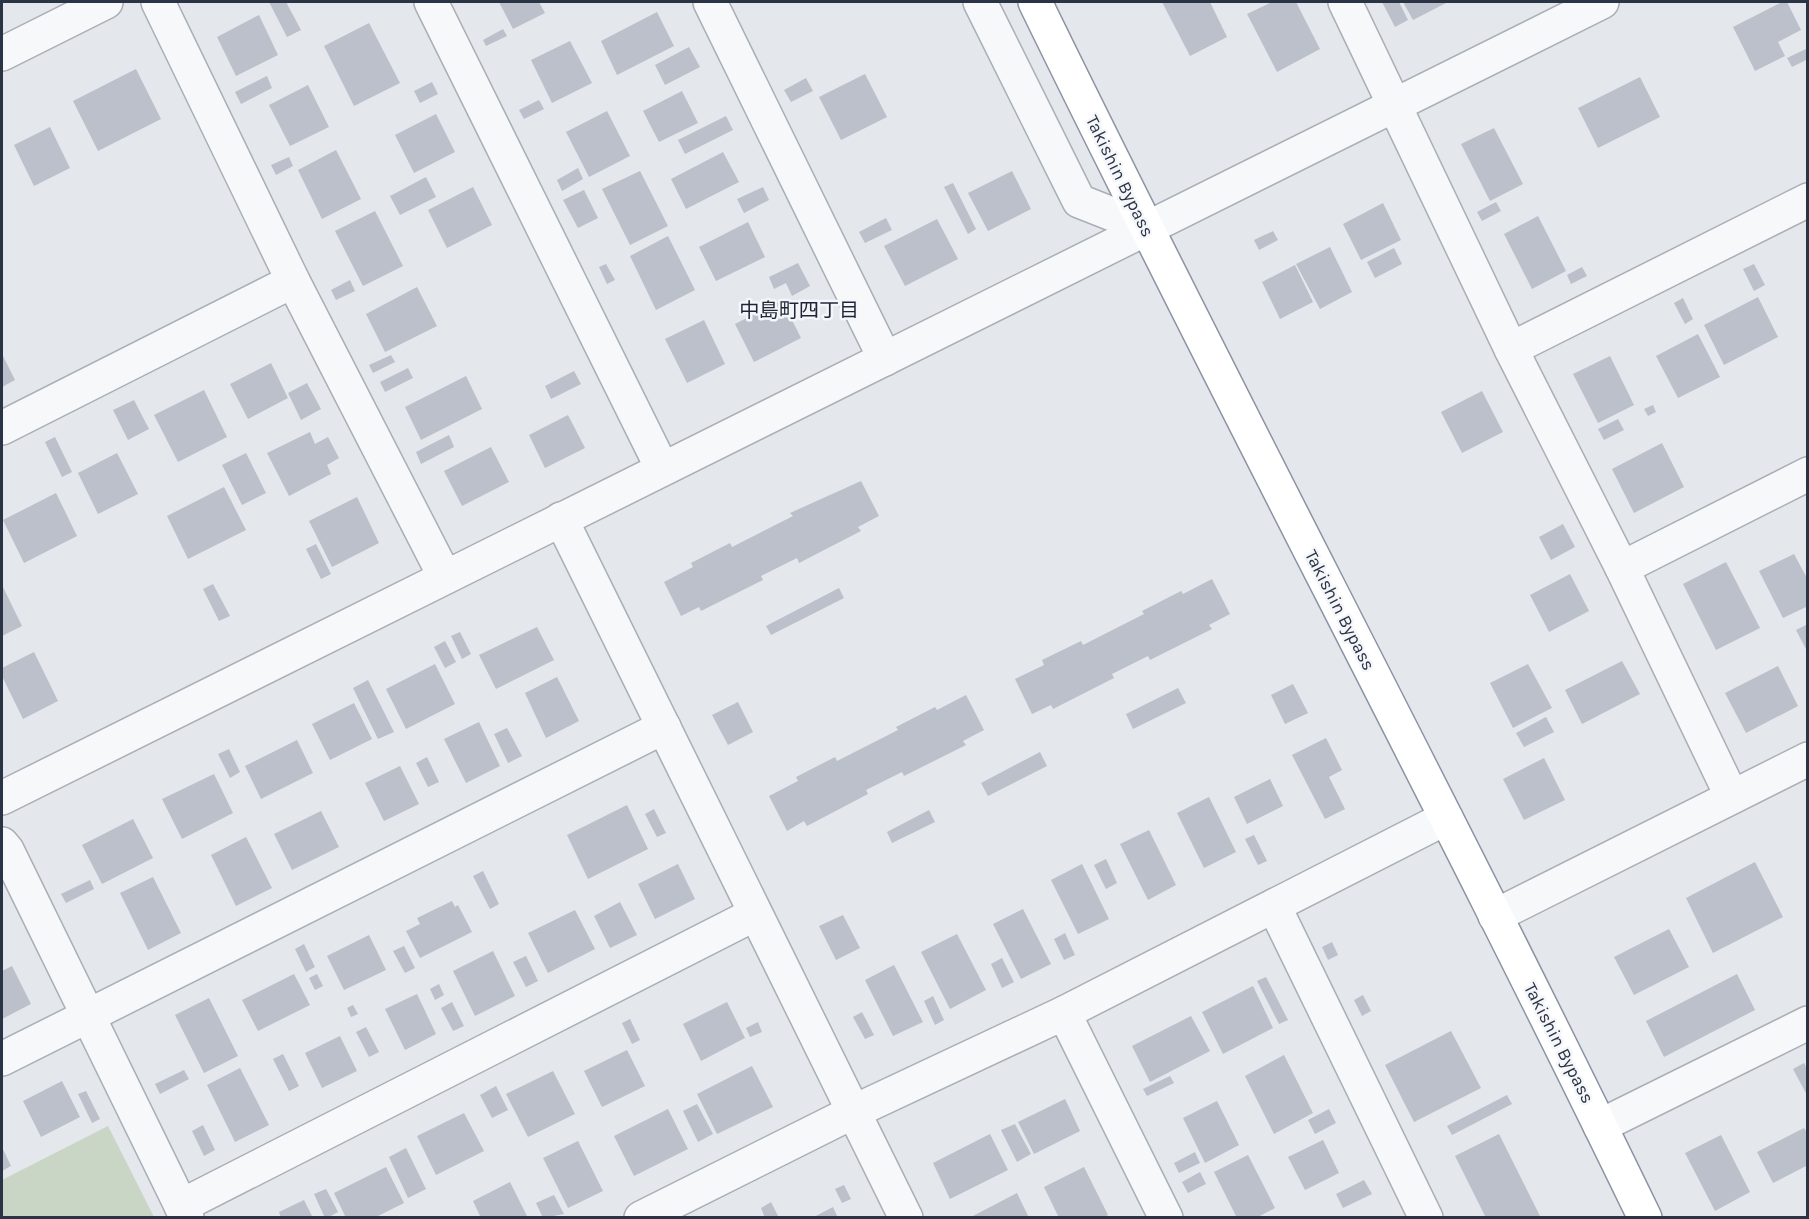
<svg xmlns="http://www.w3.org/2000/svg" width="1809" height="1219" font-family="Karla,'Noto Sans JP',sans-serif">
  <rect width="100%" height="100%" fill="#e4e7ec"/>
  <!-- green -->
  <path fill="#c9d6c5" d="M108 1126 154 1217H2V1180Z"/>
  <!-- building -->
  <g fill="#bbc0ca">
    <path d="M269 2H286L301 30 287 37Z"/>
    <path d="M499 2H539L545 13 513 29Z"/>
    <path d="M1162 2H1210L1227 37 1190 56Z"/>
    <path d="M1272 2H1296L1320 49 1277 72 1247 14Z"/>
    <path d="M1382 2H1399L1408 20 1395 27Z"/>
    <path d="M1403 2H1448L1413 20Z"/>
    <path d="M1782 2H1787L1801 30 1778 42 1785 56 1755 71 1733 27Z"/>
    <path d="M657 12 674 46 617 75 601 41Z"/>
    <path d="M259 15 278 55 236 76 217 37Z"/>
    <path d="M369 23 400 83 354 106 324 46Z"/>
    <path d="M503 29 507 36 486 46 483 40Z"/>
    <path d="M570 41 592 83 552 103 531 60Z"/>
    <path d="M689 47 700 67 665 85 655 65Z"/>
    <path d="M1808 48V59L1792 67 1787 58Z"/>
    <path d="M136 69 161 119 98 151 73 101Z"/>
    <path d="M865 74 887 117 841 140 819 97Z"/>
    <path d="M267 76 272 88 241 104 235 92Z"/>
    <path d="M1640 77 1660 117 1598 148 1578 108Z"/>
    <path d="M806 78 813 91 791 102 784 90Z"/>
    <path d="M432 82 438 94 420 103 414 91Z"/>
    <path d="M308 85 329 127 290 146 269 105Z"/>
    <path d="M682 91 698 123 659 142 643 111Z"/>
    <path d="M539 100 544 109 524 119 519 110Z"/>
    <path d="M607 111 630 156 589 177 566 132Z"/>
    <path d="M436 114 455 152 414 173 395 135Z"/>
    <path d="M726 116 733 130 685 154 678 140Z"/>
    <path d="M50 127 70 168 34 186 14 145Z"/>
    <path d="M1494 128 1523 184 1490 201 1461 144Z"/>
    <path d="M336 150 361 199 322 219 298 170Z"/>
    <path d="M723 152 739 182 686 209 671 179Z"/>
    <path d="M289 157 293 166 276 175 271 165Z"/>
    <path d="M578 168 583 179 562 191 557 180Z"/>
    <path d="M640 171 668 226 630 245 602 189Z"/>
    <path d="M1012 171 1031 209 988 231 968 193Z"/>
    <path d="M426 177 436 197 400 215 390 196Z"/>
    <path d="M953 183 976 229 968 234 944 187Z"/>
    <path d="M473 187 492 225 447 248 428 210Z"/>
    <path d="M763 187 769 200 744 213 737 199Z"/>
    <path d="M584 190 598 218 578 228 563 200Z"/>
    <path d="M1496 202 1501 211 1482 221 1477 212Z"/>
    <path d="M1383 203 1401 240 1361 260 1343 224Z"/>
    <path d="M375 211 403 266 363 286 335 231Z"/>
    <path d="M1538 216 1566 271 1532 289 1504 234Z"/>
    <path d="M886 218 892 230 865 243 859 232Z"/>
    <path d="M937 219 958 259 905 286 884 246Z"/>
    <path d="M748 222 765 257 716 281 699 247Z"/>
    <path d="M1273 231 1278 240 1259 250 1254 240Z"/>
    <path d="M668 236 695 290 656 310 630 256Z"/>
    <path d="M1330 247 1352 292 1320 309 1296 264Z"/>
    <path d="M1394 248 1402 264 1375 278 1367 262Z"/>
    <path d="M798 263 810 286 792 296 786 283 774 289 769 277Z"/>
    <path d="M606 264 615 280 607 284 599 267Z"/>
    <path d="M1754 264 1765 285 1754 291 1743 269Z"/>
    <path d="M1295 265 1313 302 1280 319 1262 282Z"/>
    <path d="M1582 267 1587 276 1571 284 1567 275Z"/>
    <path d="M350 280 355 291 336 300 331 290Z"/>
    <path d="M417 287 437 326 385 352 366 314Z"/>
    <path d="M1758 297 1778 337 1724 365 1704 325Z"/>
    <path d="M1683 298 1693 319 1685 324 1674 303Z"/>
    <path d="M782 300 801 338 754 362 735 324Z"/>
    <path d="M704 320 725 364 687 383 665 339Z"/>
    <path d="M1698 334 1720 377 1678 398 1656 356Z"/>
    <path d="M2 354 15 380 2 387Z"/>
    <path d="M391 355 395 362 373 373 369 365Z"/>
    <path d="M1610 356 1634 405 1598 423 1573 374Z"/>
    <path d="M271 363 288 398 248 419 230 384Z"/>
    <path d="M408 368 413 378 385 392 380 382Z"/>
    <path d="M574 371 581 384 551 399 545 386Z"/>
    <path d="M466 376 482 409 421 440 405 407Z"/>
    <path d="M307 383 321 409 301 420 288 393Z"/>
    <path d="M204 390 227 437 178 462 154 415Z"/>
    <path d="M1482 391 1503 432 1462 453 1441 412Z"/>
    <path d="M134 400 149 429 128 440 113 410Z"/>
    <path d="M1653 405 1656 412 1648 416 1644 409Z"/>
    <path d="M568 415 585 448 545 468 529 435Z"/>
    <path d="M1618 419 1624 430 1604 440 1598 429Z"/>
    <path d="M310 432 315 444 328 437 339 458 327 465 331 474 289 496 267 453Z"/>
    <path d="M449 435 454 447 421 464 416 452Z"/>
    <path d="M55 437 72 472 62 477 45 442Z"/>
    <path d="M1662 443 1684 487 1634 513 1612 469Z"/>
    <path d="M491 447 509 482 462 506 444 471Z"/>
    <path d="M117 453 138 494 98 514 78 473Z"/>
    <path d="M246 453 266 493 242 505 222 465Z"/>
    <path d="M861 481 879 516 858 527 861 531 799 563 797 558 761 576 763 580 701 611 699 607 681 616 664 582 693 567 691 563 730 543 732 547 793 516 790 513Z"/>
    <path d="M224 487 246 530 188 559 167 516Z"/>
    <path d="M56 493 77 536 24 563 3 520Z"/>
    <path d="M357 497 379 543 332 567 309 521Z"/>
    <path d="M1563 524 1575 547 1551 560 1539 537Z"/>
    <path d="M316 544 331 574 321 579 306 549Z"/>
    <path d="M1794 554 1808 580V606L1783 618 1759 571Z"/>
    <path d="M1726 562 1760 628 1716 650 1683 584Z"/>
    <path d="M1570 574 1589 611 1549 632 1530 595Z"/>
    <path d="M1212 579 1230 614 1209 625 1212 629 1150 660 1148 656 1112 674 1114 678 1053 709 1051 705 1032 714 1015 679 1044 665 1042 660 1081 641 1083 645 1144 614 1142 611 1181 591 1183 594Z"/>
    <path d="M213 584 230 616 219 621 203 589Z"/>
    <path d="M2 585 22 626 2 636Z"/>
    <path d="M839 588 844 598 771 635 766 626Z"/>
    <path d="M1808 624V653L1796 630Z"/>
    <path d="M537 627 554 660 496 689 479 655Z"/>
    <path d="M460 632 471 654 462 659 451 636Z"/>
    <path d="M445 641 456 662 445 668 434 647Z"/>
    <path d="M34 652 58 701 23 719 2 676V668Z"/>
    <path d="M1622 661 1640 694 1582 724 1565 690Z"/>
    <path d="M435 664 455 704 406 729 386 689Z"/>
    <path d="M1528 664 1552 708 1513 728 1490 683Z"/>
    <path d="M1778 666 1798 706 1746 733 1725 693Z"/>
    <path d="M557 677 579 721 546 738 525 693Z"/>
    <path d="M368 680 394 732 378 739 353 688Z"/>
    <path d="M1293 684 1308 713 1285 724 1271 695Z"/>
    <path d="M1178 688 1186 703 1133 729 1126 714Z"/>
    <path d="M966 695 984 730 963 741 966 745 904 776 902 772 866 790 868 794 807 826 804 821 787 831 769 796 798 781 796 777 835 757 837 761 898 730 896 727 935 707 937 710Z"/>
    <path d="M738 702 753 732 728 745 712 715Z"/>
    <path d="M354 703 372 739 330 760 312 724Z"/>
    <path d="M1546 717 1554 732 1524 747 1516 733Z"/>
    <path d="M479 722 500 766 466 783 444 739Z"/>
    <path d="M507 728 522 756 508 763 494 734Z"/>
    <path d="M1326 738 1342 770 1329 777 1345 809 1325 819 1292 755Z"/>
    <path d="M297 740 313 773 261 799 245 766Z"/>
    <path d="M229 749 240 772 230 778 218 754Z"/>
    <path d="M1040 752 1047 766 988 796 981 783Z"/>
    <path d="M427 757 439 782 428 787 416 763Z"/>
    <path d="M1544 758 1565 800 1524 820 1503 779Z"/>
    <path d="M400 766 419 804 384 821 365 783Z"/>
    <path d="M214 774 233 813 182 839 162 799Z"/>
    <path d="M1270 779 1283 806 1247 824 1234 797Z"/>
    <path d="M1209 797 1236 852 1204 868 1177 813Z"/>
    <path d="M627 805 648 849 588 879 567 835Z"/>
    <path d="M654 809 666 833 657 837 645 814Z"/>
    <path d="M929 810 935 822 892 843 887 832Z"/>
    <path d="M321 811 339 847 292 870 274 834Z"/>
    <path d="M133 819 153 858 102 884 82 845Z"/>
    <path d="M1149 830 1176 885 1148 900 1120 844Z"/>
    <path d="M1254 835 1267 861 1258 865 1245 839Z"/>
    <path d="M246 837 272 888 236 906 211 855Z"/>
    <path d="M1106 859 1117 883 1106 889 1094 865Z"/>
    <path d="M1755 862 1783 917 1713 953 1686 898Z"/>
    <path d="M678 864 695 899 655 919 638 884Z"/>
    <path d="M1082 864 1109 919 1078 934 1051 880Z"/>
    <path d="M483 871 499 904 490 909 473 876Z"/>
    <path d="M153 877 181 933 148 950 120 893Z"/>
    <path d="M90 880 94 889 66 903 61 894Z"/>
    <path d="M452 901 455 907 458 905 472 932 420 958 406 931 420 924 417 918Z"/>
    <path d="M620 902 637 935 610 948 594 916Z"/>
    <path d="M1023 909 1051 964 1021 979 993 924Z"/>
    <path d="M575 910 595 949 548 973 528 933Z"/>
    <path d="M843 915 860 948 836 960 819 926Z"/>
    <path d="M1669 929 1689 967 1634 995 1614 957Z"/>
    <path d="M1065 933 1075 955 1064 960 1054 939Z"/>
    <path d="M957 934 986 990 950 1009 921 952Z"/>
    <path d="M369 935 386 970 344 990 327 956Z"/>
    <path d="M1332 942 1338 955 1328 960 1322 947Z"/>
    <path d="M304 944 315 967 306 972 295 949Z"/>
    <path d="M404 946 415 968 405 973 393 951Z"/>
    <path d="M493 951 515 996 475 1016 453 971Z"/>
    <path d="M526 956 538 981 526 987 513 962Z"/>
    <path d="M1002 958 1014 982 1002 988 991 964Z"/>
    <path d="M894 965 923 1022 893 1036 865 980Z"/>
    <path d="M12 966 31 1004 2 1019V971Z"/>
    <path d="M294 974 310 1005 258 1031 242 1000Z"/>
    <path d="M317 974 323 986 315 990 309 978Z"/>
    <path d="M1737 974 1755 1010 1664 1057 1646 1021Z"/>
    <path d="M1266 977 1288 1020 1279 1024 1257 981Z"/>
    <path d="M439 984 444 995 435 1000 430 989Z"/>
    <path d="M1253 986 1273 1028 1223 1054 1202 1012Z"/>
    <path d="M417 994 436 1034 405 1050 385 1009Z"/>
    <path d="M1363 995 1371 1011 1362 1016 1354 1000Z"/>
    <path d="M933 996 944 1020 935 1025 924 1001Z"/>
    <path d="M209 998 238 1056 204 1073 175 1015Z"/>
    <path d="M452 1002 464 1026 453 1031 441 1008Z"/>
    <path d="M727 1002 745 1038 701 1061 683 1024Z"/>
    <path d="M353 1005 358 1014 351 1017 347 1008Z"/>
    <path d="M862 1012 874 1035 865 1039 853 1017Z"/>
    <path d="M1191 1016 1210 1051 1150 1082 1132 1046Z"/>
    <path d="M630 1019 640 1040 632 1044 622 1023Z"/>
    <path d="M758 1022 762 1032 750 1037 746 1028Z"/>
    <path d="M366 1027 379 1052 369 1057 356 1032Z"/>
    <path d="M1451 1031 1481 1088 1414 1122 1385 1065Z"/>
    <path d="M340 1036 357 1071 322 1088 305 1053Z"/>
    <path d="M627 1050 645 1086 602 1107 584 1071Z"/>
    <path d="M283 1054 299 1086 289 1091 273 1059Z"/>
    <path d="M1284 1055 1313 1113 1274 1134 1245 1076Z"/>
    <path d="M1804 1063 1808 1070V1097L1793 1069Z"/>
    <path d="M752 1066 773 1107 717 1134 697 1094Z"/>
    <path d="M240 1068 269 1125 235 1142 207 1085Z"/>
    <path d="M184 1070 189 1079 160 1094 155 1084Z"/>
    <path d="M553 1071 575 1114 528 1137 506 1094Z"/>
    <path d="M1170 1076 1174 1083 1147 1096 1143 1089Z"/>
    <path d="M62 1081 80 1117 41 1137 23 1101Z"/>
    <path d="M496 1086 508 1110 492 1118 480 1095Z"/>
    <path d="M86 1091 100 1119 92 1123 78 1094Z"/>
    <path d="M1507 1095 1512 1104 1452 1135 1447 1126Z"/>
    <path d="M1065 1099 1080 1131 1034 1154 1018 1122Z"/>
    <path d="M1217 1101 1239 1145 1205 1163 1183 1118Z"/>
    <path d="M697 1104 713 1134 698 1142 683 1111Z"/>
    <path d="M668 1109 688 1149 634 1176 614 1136Z"/>
    <path d="M1329 1109 1336 1123 1315 1134 1308 1120Z"/>
    <path d="M464 1113 484 1151 436 1175 417 1136Z"/>
    <path d="M1015 1124 1031 1154 1017 1162 1001 1130Z"/>
    <path d="M203 1125 215 1150 204 1156 192 1131Z"/>
    <path d="M1804 1128 1808 1134V1165L1773 1183 1757 1152Z"/>
    <path d="M990 1134 1008 1170 950 1199 933 1163Z"/>
    <path d="M1499 1134 1541 1218H1486L1455 1156Z"/>
    <path d="M1721 1135 1750 1192 1715 1211 1685 1153Z"/>
    <path d="M1323 1140 1339 1173 1305 1190 1288 1157Z"/>
    <path d="M578 1141 603 1191 568 1208 543 1158Z"/>
    <path d="M2 1147 11 1166 2 1171Z"/>
    <path d="M406 1148 426 1189 408 1198 389 1157Z"/>
    <path d="M1195 1152 1200 1163 1179 1173 1174 1163Z"/>
    <path d="M1248 1155 1275 1208 1256 1218H1237L1214 1172Z"/>
    <path d="M386 1167 404 1203 374 1218H346L334 1193Z"/>
    <path d="M1084 1167 1108 1215 1102 1218H1059L1044 1187Z"/>
    <path d="M1200 1172 1206 1184 1188 1193 1182 1182Z"/>
    <path d="M1364 1180 1372 1194 1343 1208 1336 1194Z"/>
    <path d="M510 1182 528 1218H481L473 1201Z"/>
    <path d="M844 1185 851 1199 842 1203 835 1189Z"/>
    <path d="M326 1189 338 1212 327 1218H325L314 1194Z"/>
    <path d="M1017 1193 1029 1218H969Z"/>
    <path d="M554 1195 564 1214 543 1218 536 1203Z"/>
    <path d="M304 1200 313 1218H281L279 1212Z"/>
    <path d="M771 1202 779 1218H765L761 1208Z"/>
    <path d="M833 1207 838 1218H812Z"/>
  </g>
  <g fill="none" stroke-linecap="round" stroke-linejoin="round">
    <!-- minor casing -->
    <g stroke="#a9aeb7" stroke-width="36">
      <g id="minor">
        <path d="M158 2 293 281 445 577"/>
        <path d="M431 2 662 468"/>
        <path d="M710 2 885 359"/>
        <path d="M980 2 1079 201 1145 227"/>
        <path d="M1345 2 1511 349 1622 568 1732 797"/>
        <path d="M2 54 106 2"/>
        <path d="M1511 349 1808 200"/>
        <path d="M2 428 293 281"/>
        <path d="M561 519 906 1218"/>
        <path d="M1622 568 1808 474"/>
        <path d="M2 798 1602 2"/>
        <path d="M2 844 7 850 187 1218"/>
        <path d="M1274 906 1426 1218"/>
        <path d="M1495 916 1808 759"/>
        <path d="M1064 1013 1166 1218"/>
        <path d="M2 1059 664 727"/>
        <path d="M1600 1126 1808 1023"/>
        <path d="M181 1206 755 914"/>
        <path d="M641 1218 853 1112 1064 1013 1446 818"/>
      </g>
    </g>
    <!-- highway casing -->
    <g stroke="#8b94a3" stroke-width="36">
      <path id="highway" d="M1035 2C1233 409 1447 809 1645 1218"/>
    </g>
    <!-- minor -->
    <use href="#minor" stroke="#f7f8fa" stroke-width="33"/>
    <!-- highway -->
    <use href="#highway" stroke="#fff" stroke-width="33"/>
  </g>
  <g text-anchor="middle" stroke-width="5" stroke-linejoin="round" paint-order="stroke">
    <!-- street labels -->
    <g font-size="18" fill="#2b3445" stroke="#f4f6f9">
      <text transform="translate(1120 176) rotate(64)" y="6">Takishin Bypass</text>
      <text transform="translate(1340 610) rotate(63)" y="6">Takishin Bypass</text>
      <text transform="translate(1559 1043) rotate(63)" y="6">Takishin Bypass</text>
    </g>
    <!-- neighbourhood labels -->
    <g font-size="20" fill="#1d2536" stroke="#f4f6f9">
      <text x="799" y="317">中島町四丁目</text>
    </g>
  </g>
  <!-- border -->
  <rect width="1809" height="1219" fill="none" stroke="#2b3445" stroke-width="6"/>
</svg>
